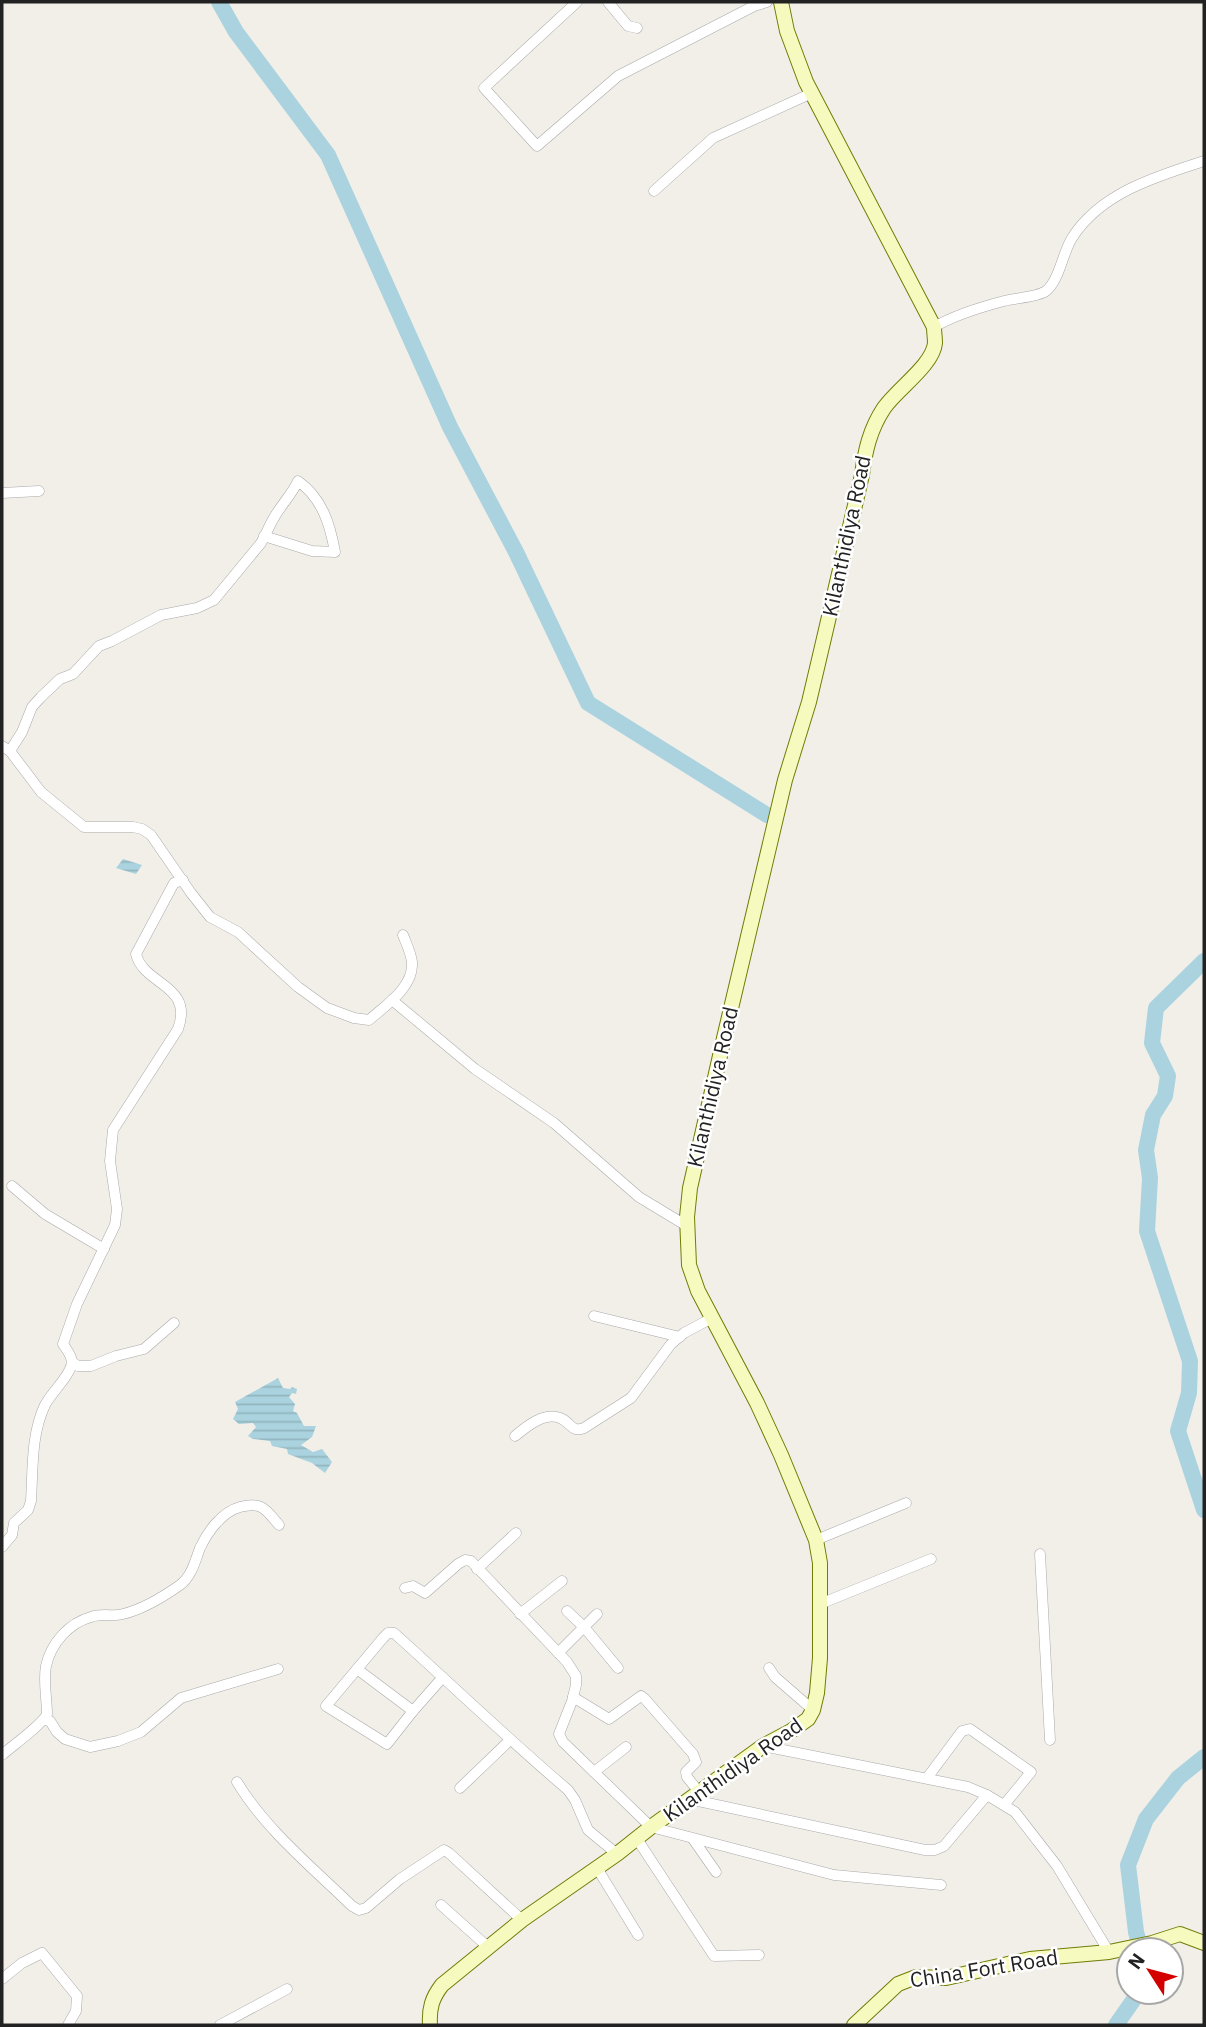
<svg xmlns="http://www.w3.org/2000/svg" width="1206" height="2027" font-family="'IBM Plex Sans',sans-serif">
  <defs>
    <pattern id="water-rules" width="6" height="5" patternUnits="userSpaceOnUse" patternTransform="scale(1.75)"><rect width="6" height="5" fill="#aad3df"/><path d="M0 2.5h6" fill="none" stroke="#92b5bf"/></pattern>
  </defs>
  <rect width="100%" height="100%" fill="#f2efe9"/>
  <!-- water -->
  <g fill="url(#water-rules)">
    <path d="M123 859 142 865 136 874 116 868Z"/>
    <path d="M278 1378 283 1388 290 1389 292 1387 297 1389 296 1394 292 1393 289 1397 295 1404 293 1411 297 1413 304 1426H316L312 1437 301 1445 313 1452 322 1449 332 1462 325 1473 312 1463 288 1454 287 1449 272 1446 270 1441 253 1439 248 1436 256 1427 253 1423 239 1424 233 1419 238 1409 235 1402Z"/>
  </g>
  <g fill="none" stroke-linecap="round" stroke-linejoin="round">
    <!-- river -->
    <g stroke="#aad3df" stroke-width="16">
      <path d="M219 2 236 32 328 155 450 427 516 552 588 703 767 815"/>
      <path d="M1204 961 1156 1008 1152 1043 1168 1076 1165 1096 1153 1115 1146 1150 1150 1178 1147 1231 1190 1361 1189 1393 1178 1431 1204 1510"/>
      <path d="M1141 1950 1136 1932 1128 1865 1146 1819 1178 1778 1204 1757"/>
      <path d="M1116 2025 1139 1992"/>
    </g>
    <!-- street casing -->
    <g stroke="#a9a9a9" stroke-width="11">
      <g id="street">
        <path d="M577 2 484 88 537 146 618 76 754 6 767 2"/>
        <path d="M608 2 628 26 637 28"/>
        <path d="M654 191 713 138 812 93"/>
        <path d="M934 327C955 315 981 307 1004 301 1015 298 1038 297 1046 291 1059 281 1063 252 1072 238 1100 193 1157 176 1204 161"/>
        <path d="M2 493 39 491"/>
        <path d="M2 746 10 751 41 792 84 827H133L142 829 151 835 191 893 210 917 238 932 298 987 327 1008 354 1018 369 1020C386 1005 414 987 412 962 411 953 406 943 403 935"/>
        <path d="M10 751 22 732 32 707 41 697 60 679 73 674 99 646 112 641 161 615 197 608 214 600 261 543C266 534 270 524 275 516 282 504 292 494 298 481 322 498 330 524 335 552L312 551 264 536"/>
        <path d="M392 1000 475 1069 554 1123 639 1197 687 1226"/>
        <path d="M12 1186 45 1214 104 1249"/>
        <path d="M594 1316 680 1337"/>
        <path d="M72 1362 78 1366H91L116 1356 144 1349 174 1323"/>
        <path d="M515 1436C527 1426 544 1412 560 1418 571 1422 571 1433 584 1428L631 1398 671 1344 684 1333 712 1318"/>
        <path d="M816 1540 906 1503"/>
        <path d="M2 1547 12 1535 14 1523 28 1510 31 1501C33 1469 31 1434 45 1405 52 1392 64 1382 70 1369 75 1359 68 1352 63 1344L77 1304 115 1225 117 1209 110 1161 113 1130 178 1029C194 984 144 986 136 954L174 883 183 880"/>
        <path d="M1040 1554 1050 1740"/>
        <path d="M477 1569 516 1533"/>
        <path d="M405 1588 413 1586 425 1593 458 1564 465 1560 471 1561 567 1662 576 1676V1685L572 1701 559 1734 563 1742 651 1827 834 1875 941 1885"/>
        <path d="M820 1604 931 1559"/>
        <path d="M567 1611 584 1627 618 1668"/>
        <path d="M520 1614 562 1581"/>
        <path d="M558 1653 597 1614"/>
        <path d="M769 1668 775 1677 813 1710"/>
        <path d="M357 1669 413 1711"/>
        <path d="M443 1677 413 1711 387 1744 326 1706 383 1638 388 1633H394C452 1685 508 1739 568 1790L575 1800 588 1830 617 1854"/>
        <path d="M573 1697 609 1719 641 1696 645 1699 693 1754 696 1762 686 1772 687 1777 699 1792"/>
        <path d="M45 1720 50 1721 57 1732 65 1739 90 1747 118 1741 141 1732 181 1698 278 1669"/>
        <path d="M763 1746 968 1787 987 1795 1015 1812 1057 1866 1109 1952"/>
        <path d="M2 1755C12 1746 43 1724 47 1714 47 1699 43 1681 46 1666 51 1643 69 1623 91 1617 102 1613 113 1617 123 1614 144 1609 163 1597 180 1585 192 1576 195 1561 200 1548 208 1531 222 1512 240 1507 262 1501 266 1510 279 1525"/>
        <path d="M594 1772 626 1747"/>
        <path d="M927 1778 962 1731 970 1729 1031 1772 1004 1805"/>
        <path d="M237 1782C266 1830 312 1867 352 1906L359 1910 366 1908 400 1879 444 1850 449 1853 522 1920"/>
        <path d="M460 1788 510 1740"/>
        <path d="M689 1799 925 1850H935L944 1846 987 1795"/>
        <path d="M637 1839 714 1956 759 1955"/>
        <path d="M693 1839 716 1872"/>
        <path d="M597 1868 638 1935"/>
        <path d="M441 1905 488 1947"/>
        <path d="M2 1979 22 1963 42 1953 77 1996 76 2011 68 2025"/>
        <path d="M220 2025 287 1989"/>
      </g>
    </g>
    <!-- secondary casing -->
    <g stroke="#707d05" stroke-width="16">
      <g id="secondary">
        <path d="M430 2025C429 2008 432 1998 442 1985L522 1920 617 1854 651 1827 763 1746 791 1731 808 1719 813 1710 817 1693 820 1658V1563L816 1540 781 1455 757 1403 698 1291 689 1265 687 1217 690 1188 724 1038 785 780 809 702 821 651 862 475C865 451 870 429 884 408 897 389 933 365 935 343 935 338 934 332 934 327L806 82 787 31 781 2"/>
        <path d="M854 2025 898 1984 916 1977 946 1978 1030 1959 1109 1952 1152 1943 1180 1934 1204 1943"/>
      </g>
    </g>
    <!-- street -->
    <use href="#street" stroke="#fff" stroke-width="10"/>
    <!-- secondary -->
    <use href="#secondary" stroke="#f7fabf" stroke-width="14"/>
  </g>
  <g text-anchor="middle" stroke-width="5" stroke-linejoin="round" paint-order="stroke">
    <!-- street labels -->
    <g font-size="21" fill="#222" stroke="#fff">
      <text transform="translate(847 536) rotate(-78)" y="7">Kilanthidiya Road</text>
      <text transform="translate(713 1087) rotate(-77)" y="7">Kilanthidiya Road</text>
      <text transform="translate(733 1770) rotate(-35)" y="7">Kilanthidiya Road</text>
      <text transform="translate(984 1969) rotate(-9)" y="7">China Fort Road</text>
    </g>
  </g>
  <!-- border -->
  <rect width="1206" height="2027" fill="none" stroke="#222222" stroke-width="7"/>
  <!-- north arrow -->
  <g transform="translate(1150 1971) rotate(306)"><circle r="33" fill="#ffffff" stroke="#a7a7a7" stroke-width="2"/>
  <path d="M0-5L12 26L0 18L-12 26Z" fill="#d40000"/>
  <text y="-10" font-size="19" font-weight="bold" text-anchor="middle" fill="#222222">N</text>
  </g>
</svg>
